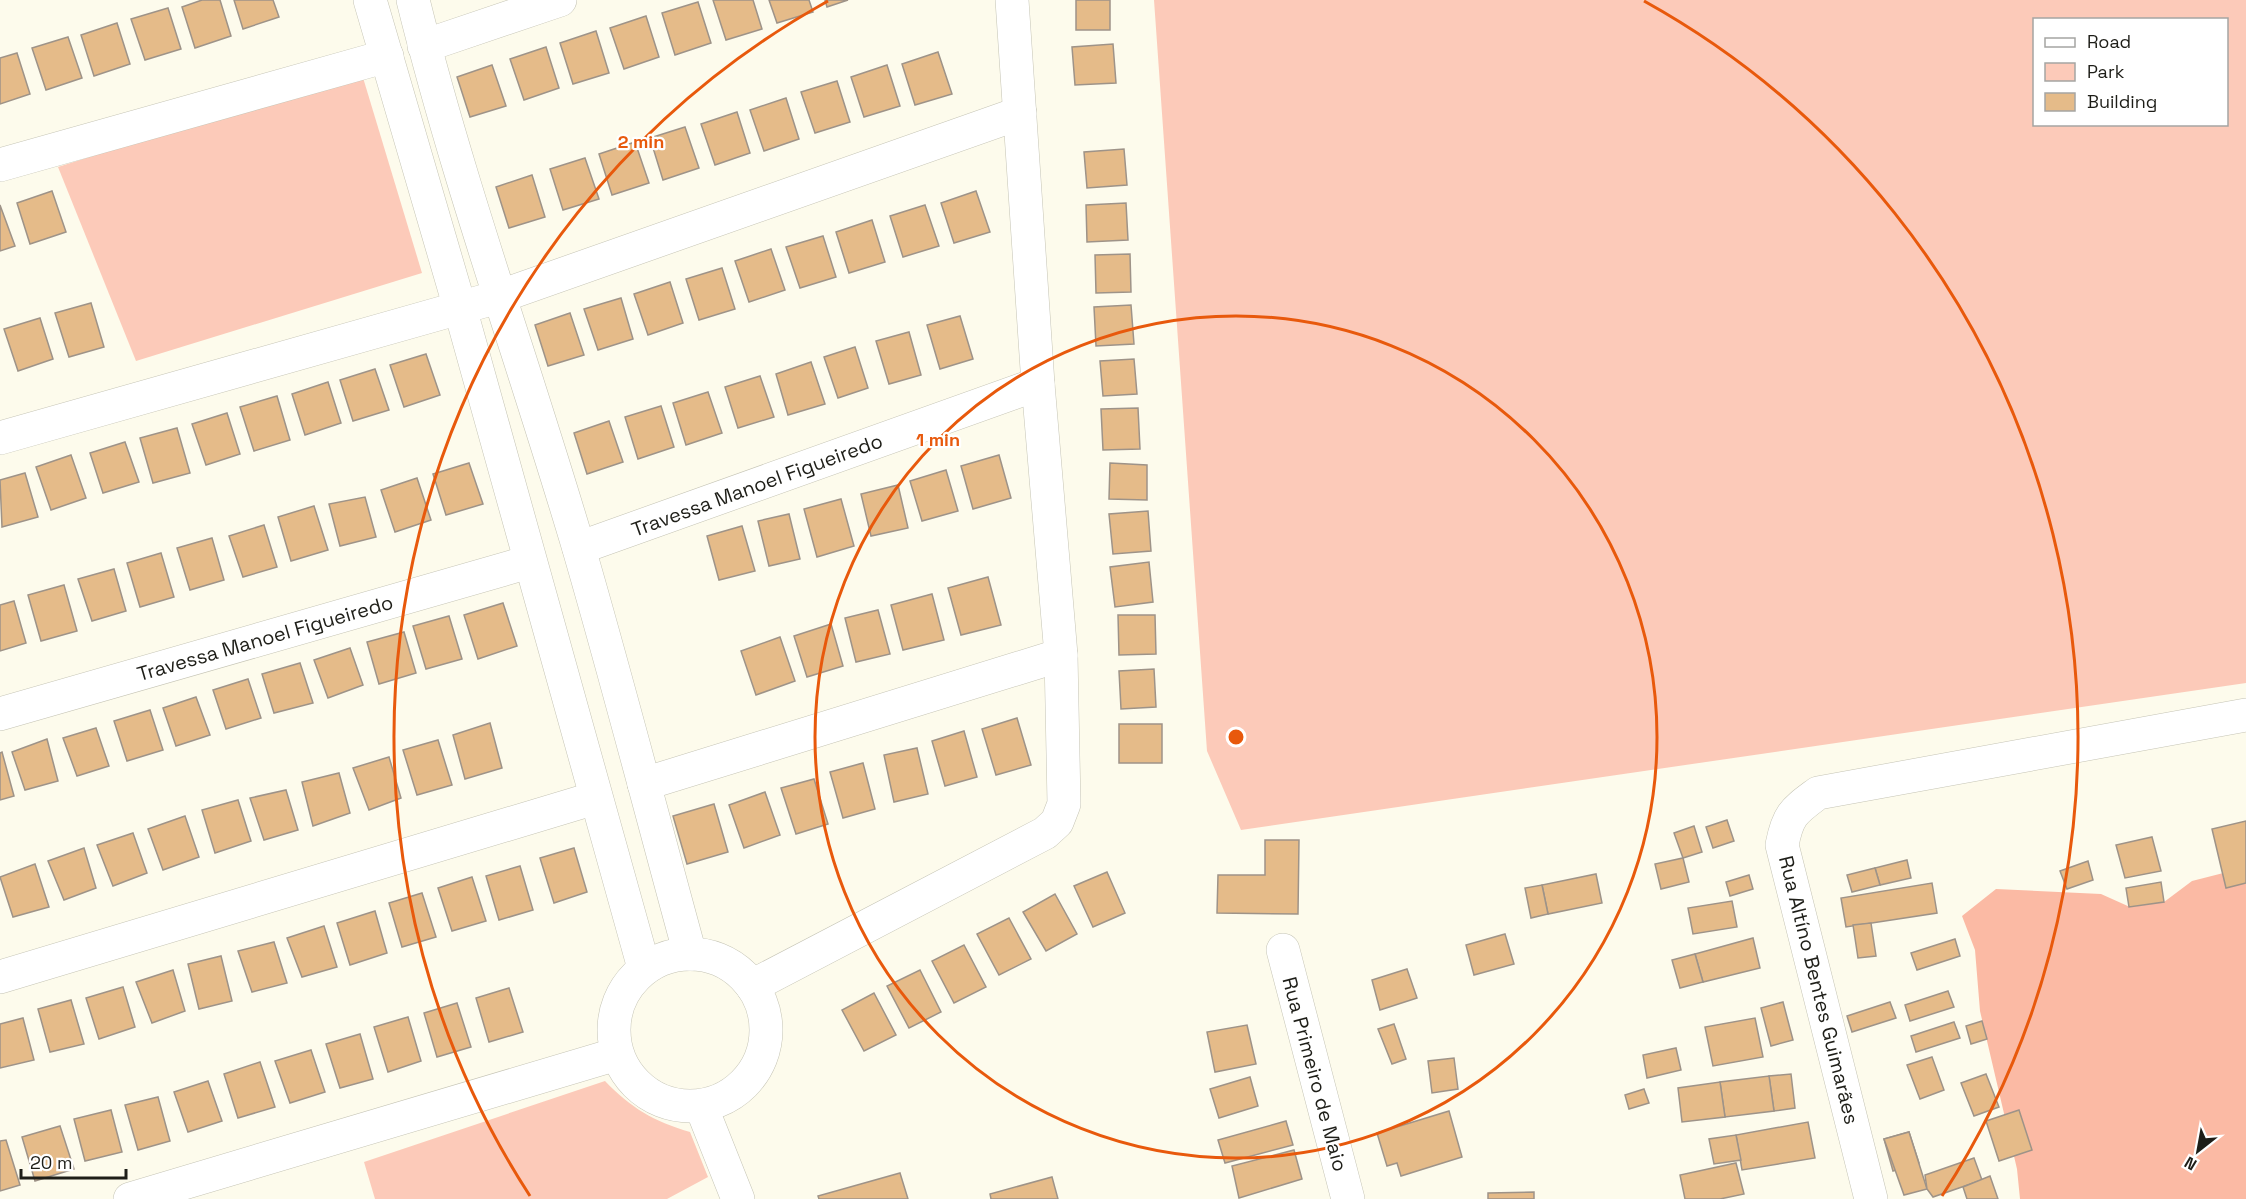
<svg xmlns="http://www.w3.org/2000/svg" width="2246" height="1199" font-family="'Space Grotesk',sans-serif">
  <rect width="100%" height="100%" fill="#fdfbec"/>
  <!-- green -->
  <g fill="#fccab9" fill-rule="evenodd">
    <path d="M1154 0H2246V683L1241 830 1207 751ZM2034 20H2226V124H2034Z"/>
    <path d="M361 71 422 273 136 361 58 167Z"/>
    <path d="M605 1081C631 1108 653 1121 690 1132L708 1177 667 1199H375L364 1162Z"/>
  </g>
  <!-- forest -->
  <path fill="#fbbaa4" d="M2243 868 2246 870V1199H2020L2017 1169 1980 1011 1975 950 1962 916 1996 889 2101 894 2130 907 2164 902 2192 881Z"/>
  <!-- building -->
  <g fill="#e5bb89" stroke="#9e9388" stroke-width="1.5">
    <path d="M202 0H220L231 36 195 48 182 7Z"/>
    <path d="M234 0H273L279 17 243 29Z"/>
    <path d="M713 0H753L762 29 726 40Z"/>
    <path d="M769 0H809L813 12 777 23Z"/>
    <path d="M825 0H848L827 7Z"/>
    <rect x="1076" y="0" width="34" height="30"/>
    <path d="M698 2 711 43 675 55 662 13Z"/>
    <path d="M168 8 181 49 145 60 131 19Z"/>
    <path d="M646 16 659 57 624 69 610 28Z"/>
    <path d="M117 23 130 64 94 76 81 35Z"/>
    <path d="M596 31 609 73 573 84 560 43Z"/>
    <path d="M68 37 82 78 46 90 32 48Z"/>
    <path d="M1113 44 1116 83 1075 85 1072 47Z"/>
    <path d="M546 47 559 88 524 100 510 59Z"/>
    <path d="M938 52 952 94 915 105 902 64Z"/>
    <path d="M17 53 30 94 0 104V58Z"/>
    <path d="M492 65 506 106 470 117 457 77Z"/>
    <path d="M887 65 900 106 864 117 851 77Z"/>
    <path d="M837 81 850 122 815 133 801 92Z"/>
    <path d="M786 98 799 139 764 151 750 110Z"/>
    <path d="M737 112 750 153 715 165 701 124Z"/>
    <path d="M685 127 699 168 663 180 650 138Z"/>
    <path d="M635 142 649 183 612 195 599 154Z"/>
    <path d="M1124 149 1127 185 1087 188 1084 152Z"/>
    <path d="M585 158 599 199 563 210 550 169Z"/>
    <path d="M532 175 545 217 509 228 496 187Z"/>
    <path d="M52 191 66 232 30 244 17 203Z"/>
    <path d="M976 191 990 232 954 243 941 203Z"/>
    <path d="M1126 203 1128 240 1087 242 1086 205Z"/>
    <path d="M0 205 15 246 0 251Z"/>
    <path d="M925 205 939 246 903 257 890 216Z"/>
    <path d="M872 220 885 262 849 273 836 232Z"/>
    <path d="M823 236 836 277 800 288 786 247Z"/>
    <path d="M771 249 785 290 749 302 735 261Z"/>
    <path d="M1130 254 1131 292 1096 293 1095 255Z"/>
    <path d="M722 268 735 309 699 320 686 279Z"/>
    <path d="M670 282 683 323 648 335 634 294Z"/>
    <path d="M621 298 633 339 598 350 584 309Z"/>
    <path d="M91 303 104 347 69 357 55 313Z"/>
    <path d="M1131 305 1134 344 1096 346 1094 307Z"/>
    <path d="M570 313 584 355 548 366 535 325Z"/>
    <path d="M960 316 973 359 940 369 927 325Z"/>
    <path d="M40 318 53 359 18 371 4 329Z"/>
    <path d="M909 332 921 375 889 384 876 341Z"/>
    <path d="M855 347 868 388 838 398 824 357Z"/>
    <path d="M426 354 440 395 404 407 390 365Z"/>
    <path d="M1134 359 1137 394 1103 396 1100 361Z"/>
    <path d="M811 362 825 404 788 415 776 374Z"/>
    <path d="M375 369 389 410 353 421 340 380Z"/>
    <path d="M760 376 774 417 738 428 725 387Z"/>
    <path d="M328 382 341 423 305 435 292 394Z"/>
    <path d="M708 392 722 433 686 445 673 403Z"/>
    <path d="M277 396 290 440 254 451 240 407Z"/>
    <path d="M661 406 674 447 638 459 625 417Z"/>
    <path d="M1138 408 1140 449 1103 450 1101 409Z"/>
    <path d="M227 413 240 454 206 465 192 424Z"/>
    <path d="M609 421 623 462 587 474 574 433Z"/>
    <path d="M177 428 190 473 153 483 140 438Z"/>
    <path d="M125 442 139 482 103 493 90 453Z"/>
    <path d="M71 455 86 498 51 510 36 467Z"/>
    <path d="M999 455 1011 498 973 509 961 466Z"/>
    <path d="M469 463 483 504 446 515 433 474Z"/>
    <path d="M1110 463 1147 465V500L1109 499Z"/>
    <path d="M946 470 958 511 922 521 910 481Z"/>
    <path d="M25 473 38 517 2 527 0 480Z"/>
    <path d="M417 478 431 520 395 532 381 490Z"/>
    <path d="M898 485 908 528 871 536 861 494Z"/>
    <path d="M365 497 376 537 340 546 329 504Z"/>
    <path d="M841 499 854 546 817 557 804 509Z"/>
    <path d="M314 506 328 550 291 561 278 517Z"/>
    <path d="M1148 511 1151 551 1113 554 1109 514Z"/>
    <path d="M789 514 800 559 769 566 758 521Z"/>
    <path d="M264 525 277 567 243 577 229 536Z"/>
    <path d="M742 526 755 571 719 580 707 536Z"/>
    <path d="M212 538 224 580 190 590 177 548Z"/>
    <path d="M161 553 174 597 140 607 127 563Z"/>
    <path d="M1149 562 1153 602 1115 607 1110 567Z"/>
    <path d="M114 569 126 611 92 621 78 579Z"/>
    <path d="M988 577 1001 625 961 635 948 588Z"/>
    <path d="M64 585 77 631 41 641 28 595Z"/>
    <path d="M932 594 944 640 903 650 891 605Z"/>
    <path d="M14 601 26 643 0 651V605Z"/>
    <path d="M503 603 517 646 478 659 464 615Z"/>
    <path d="M878 610 890 654 856 662 845 618Z"/>
    <path d="M1118 615H1155L1156 654 1119 655Z"/>
    <path d="M449 616 462 659 426 669 413 626Z"/>
    <path d="M831 624 843 666 807 677 794 636Z"/>
    <path d="M404 632 416 673 379 684 367 642Z"/>
    <path d="M780 637 795 681 756 695 741 651Z"/>
    <path d="M350 648 363 685 328 698 314 660Z"/>
    <path d="M300 663 313 703 274 713 262 674Z"/>
    <path d="M1154 669 1156 707 1121 709 1119 671Z"/>
    <path d="M248 679 261 718 226 729 213 690Z"/>
    <path d="M196 697 210 735 176 746 163 708Z"/>
    <path d="M150 710 163 750 127 761 114 721Z"/>
    <path d="M1017 718 1031 765 996 775 982 729Z"/>
    <path d="M490 723 502 768 465 779 453 735Z"/>
    <rect x="1119" y="724" width="43" height="39"/>
    <path d="M96 728 109 766 77 776 63 738Z"/>
    <path d="M964 731 977 777 945 786 932 741Z"/>
    <path d="M47 739 58 781 25 790 12 752Z"/>
    <path d="M438 740 452 785 417 795 403 750Z"/>
    <path d="M917 748 928 794 894 802 884 755Z"/>
    <path d="M2 752 14 796 0 800V753Z"/>
    <path d="M389 757 401 798 369 810 353 768Z"/>
    <path d="M863 763 875 809 843 818 830 772Z"/>
    <path d="M339 773 350 813 313 826 302 782Z"/>
    <path d="M814 779 828 824 796 834 781 788Z"/>
    <path d="M286 790 298 830 264 840 250 798Z"/>
    <path d="M765 792 780 835 744 848 729 805Z"/>
    <path d="M238 800 251 841 215 853 202 810Z"/>
    <path d="M714 804 728 852 687 864 673 816Z"/>
    <path d="M185 816 199 857 163 870 148 829Z"/>
    <path d="M1727 820 1734 841 1713 848 1706 827Z"/>
    <path d="M2246 821V883L2226 888 2212 829Z"/>
    <path d="M1694 826 1702 852 1683 858 1674 833Z"/>
    <path d="M133 833 147 873 113 886 97 845Z"/>
    <path d="M2152 837 2161 871 2125 878 2116 845Z"/>
    <path d="M1265 840H1299L1298 914 1217 913 1218 875H1265Z"/>
    <path d="M84 848 96 888 64 900 48 861Z"/>
    <path d="M574 848 587 892 554 903 540 858Z"/>
    <path d="M1683 858 1689 882 1661 889 1655 864Z"/>
    <path d="M1907 860 1911 878 1880 885 1875 868Z"/>
    <path d="M2088 861 2093 880 2067 889 2060 871Z"/>
    <path d="M35 864 49 907 13 917 0 877Z"/>
    <path d="M520 866 533 910 499 920 486 876Z"/>
    <path d="M1875 868 1880 885 1852 892 1847 875Z"/>
    <path d="M1107 872 1125 913 1093 927 1074 886Z"/>
    <path d="M1596 874 1602 903 1548 914 1542 885Z"/>
    <path d="M1749 875 1753 889 1730 896 1726 882Z"/>
    <path d="M472 877 486 921 452 931 438 888Z"/>
    <path d="M2161 882 2164 902 2129 907 2126 888Z"/>
    <path d="M1932 883 1937 913 1846 927 1841 898Z"/>
    <path d="M1542 885 1548 914 1531 918 1525 888Z"/>
    <path d="M422 893 436 937 402 947 389 903Z"/>
    <path d="M1055 894 1077 934 1046 951 1023 912Z"/>
    <path d="M1732 901 1737 927 1693 934 1688 908Z"/>
    <path d="M375 911 387 953 350 965 337 923Z"/>
    <path d="M1009 918 1031 959 999 975 977 934Z"/>
    <path d="M1871 923 1876 956 1858 958 1853 925Z"/>
    <path d="M324 926 337 967 302 977 287 938Z"/>
    <path d="M1505 934 1514 964 1474 975 1466 945Z"/>
    <path d="M1753 938 1760 968 1703 982 1695 954Z"/>
    <path d="M1955 939 1960 956 1917 970 1911 953Z"/>
    <path d="M274 942 287 983 252 992 238 951Z"/>
    <path d="M964 945 986 987 954 1003 932 961Z"/>
    <path d="M1695 954 1703 982 1680 988 1672 960Z"/>
    <path d="M221 956 232 1001 199 1009 188 964Z"/>
    <path d="M1407 969 1417 998 1380 1010 1372 980Z"/>
    <path d="M173 970 185 1011 152 1023 136 982Z"/>
    <path d="M920 970 941 1012 909 1028 887 986Z"/>
    <path d="M123 987 135 1027 99 1039 86 998Z"/>
    <path d="M509 988 523 1032 489 1042 476 998Z"/>
    <path d="M1948 991 1954 1007 1910 1021 1905 1005Z"/>
    <path d="M874 993 896 1035 864 1051 842 1010Z"/>
    <path d="M71 1000 84 1044 50 1052 38 1009Z"/>
    <path d="M1783 1002 1793 1040 1771 1046 1761 1008Z"/>
    <path d="M1890 1002 1896 1018 1852 1032 1847 1016Z"/>
    <path d="M457 1003 471 1047 437 1057 424 1013Z"/>
    <path d="M408 1017 421 1061 388 1072 374 1027Z"/>
    <path d="M23 1018 34 1060 0 1068V1024Z"/>
    <path d="M1755 1018 1763 1057 1713 1066 1705 1027Z"/>
    <path d="M1982 1021 1987 1039 1971 1044 1966 1026Z"/>
    <path d="M1954 1022 1960 1038 1916 1052 1911 1036Z"/>
    <path d="M1394 1024 1406 1059 1392 1064 1378 1029Z"/>
    <path d="M1247 1025 1256 1064 1215 1072 1207 1032Z"/>
    <path d="M360 1034 373 1079 340 1088 326 1044Z"/>
    <path d="M1676 1048 1681 1070 1647 1078 1643 1055Z"/>
    <path d="M311 1050 325 1092 290 1103 275 1061Z"/>
    <path d="M1932 1057 1944 1090 1920 1099 1907 1065Z"/>
    <path d="M1454 1058 1458 1089 1432 1093 1428 1061Z"/>
    <path d="M260 1062 275 1107 238 1118 224 1074Z"/>
    <path d="M1791 1074 1795 1108 1774 1111 1769 1076Z"/>
    <path d="M1986 1074 1999 1107 1974 1116 1961 1083Z"/>
    <path d="M1769 1076 1774 1111 1725 1117 1720 1082Z"/>
    <path d="M1250 1077 1258 1106 1219 1118 1210 1089Z"/>
    <path d="M208 1081 222 1121 188 1132 174 1092Z"/>
    <path d="M1720 1082 1725 1117 1682 1122 1678 1088Z"/>
    <path d="M1644 1089 1649 1103 1629 1109 1625 1095Z"/>
    <path d="M158 1097 170 1141 138 1150 125 1105Z"/>
    <path d="M111 1110 122 1152 85 1161 74 1119Z"/>
    <path d="M2019 1110 2032 1150 1999 1161 1986 1121Z"/>
    <path d="M1449 1111 1462 1157 1401 1176 1397 1163 1387 1166 1377 1133Z"/>
    <path d="M1286 1121 1293 1145 1225 1163 1218 1140Z"/>
    <path d="M1808 1122 1815 1158 1742 1170 1736 1135Z"/>
    <path d="M60 1126 74 1169 35 1181 22 1137Z"/>
    <path d="M1909 1132 1919 1163 1893 1171 1884 1139Z"/>
    <path d="M1909 1132 1927 1189 1904 1195 1884 1139Z"/>
    <path d="M1736 1135 1741 1160 1714 1164 1709 1139Z"/>
    <path d="M6 1140 20 1185 0 1191V1141Z"/>
    <path d="M1294 1150 1302 1179 1239 1198 1232 1166Z"/>
    <path d="M1974 1158 1982 1180 1933 1197 1927 1189 1925 1175Z"/>
    <path d="M1736 1163 1744 1194 1720 1199H1685L1680 1175Z"/>
    <path d="M900 1173 908 1199H819L818 1196Z"/>
    <path d="M1990 1176 1998 1199H1967L1963 1187Z"/>
    <path d="M1052 1177 1058 1199H991L990 1194Z"/>
    <path d="M1534 1192V1199H1488V1193Z"/>
  </g>
  <g fill="none" stroke-linecap="round" stroke-linejoin="round">
    <!-- minor casing -->
    <g stroke="#c5c4b5" stroke-width="34">
      <g id="minor">
        <path d="M370 0 460 308 644 968"/>
        <path d="M413 0C459 186 525 366 579 549 618 683 653 819 690 954"/>
        <path d="M424 46 560 0"/>
        <path d="M0 165 387 56"/>
        <path d="M0 438 498 297 1020 113"/>
        <path d="M579 548 1038 384"/>
        <path d="M0 714 529 562"/>
        <path d="M644 784 1061 655"/>
        <path d="M1283 950 1348 1199"/>
        <circle cx="690" cy="1030" r="76"/>
        <path d="M0 977 595 798"/>
        <path d="M752 986 1045 833 1057 822 1064 804 1061 655 1038 384 1012 0"/>
        <path d="M701 1106 738 1199"/>
        <path d="M130 1199 617 1054"/>
        <path d="M1871 1199 1782 845C1788 814 1794 811 1818 793L2246 715"/>
      </g>
    </g>
    <!-- minor -->
    <use href="#minor" stroke="#fff" stroke-width="33"/>
  </g>
  <!-- distance rings -->
  <g fill="none" stroke="#e8590c" stroke-width="3">
    <circle cx="1236" cy="737" r="421"/>
    <path d="M530 1196A842 842 0 0 1 828 1M1644 1A842 842 0 0 1 1942 1196"/>
  </g>
  <g text-anchor="middle" stroke-width="4.5" stroke-linejoin="round" paint-order="stroke">
    <!-- street labels -->
    <g font-size="20" fill="#1e1e18" stroke="#fff">
      <text transform="translate(757 485) rotate(-20)" y="7">Travessa Manoel Figueiredo</text>
      <text transform="translate(265 638) rotate(-16)" y="7">Travessa Manoel Figueiredo</text>
      <text transform="translate(1819 990) rotate(76)" y="7">Rua Altíno Bentes Guimarães</text>
      <text transform="translate(1315 1074) rotate(75)" y="7">Rua Primeiro de Maio</text>
    </g>
  </g>
  <circle cx="1236" cy="737" r="9" fill="#e8590c" stroke="#fff" stroke-width="3"/>
  <g font-size="18" text-anchor="middle" font-weight="bold" fill="#e8590c" stroke="#fff" stroke-width="4.5" stroke-linejoin="round" paint-order="stroke">
    <text x="641" y="148">2 min</text>
    <text x="938" y="446">1 min</text>
  </g>
  <!-- legend -->
  <rect x="2033" y="18" width="195" height="108" fill="#ffffff" stroke="#a5a5a3" stroke-width="1.5"/>
  <rect x="2045" y="38" width="30" height="9" fill="#ffffff" stroke="#a5a5a3" stroke-width="1.5"/>
  <text x="2087" y="48" font-size="18" fill="#1e1e18">Road</text>
  <rect x="2045" y="63" width="30" height="18" fill="#fccab9" stroke="#a5a5a3" stroke-width="1.5"/>
  <text x="2087" y="78" font-size="18" fill="#1e1e18">Park</text>
  <rect x="2045" y="93" width="30" height="18" fill="#e5bb89" stroke="#a5a5a3" stroke-width="1.5"/>
  <text x="2087" y="108" font-size="18" fill="#1e1e18">Building</text>
  <!-- north arrow -->
  <g transform="translate(2198 1151) rotate(211)" stroke="#ffffff" stroke-width="4.5" paint-order="stroke">
  <path d="M0-4.5L10 22L0 15L-10 22Z" fill="#1e1e18"/>
  <text y="-9" font-size="16" font-weight="bold" text-anchor="middle" fill="#1e1e18">N</text>
  </g>
  <!-- scale -->
  <path d="M21 1169v9h105v-9" fill="none" stroke="#1e1e18" stroke-width="3"/>
  <text x="30" y="1169" font-size="18" fill="#1e1e18" stroke="#ffffff" stroke-width="4.5" paint-order="stroke">20 m</text>
</svg>
